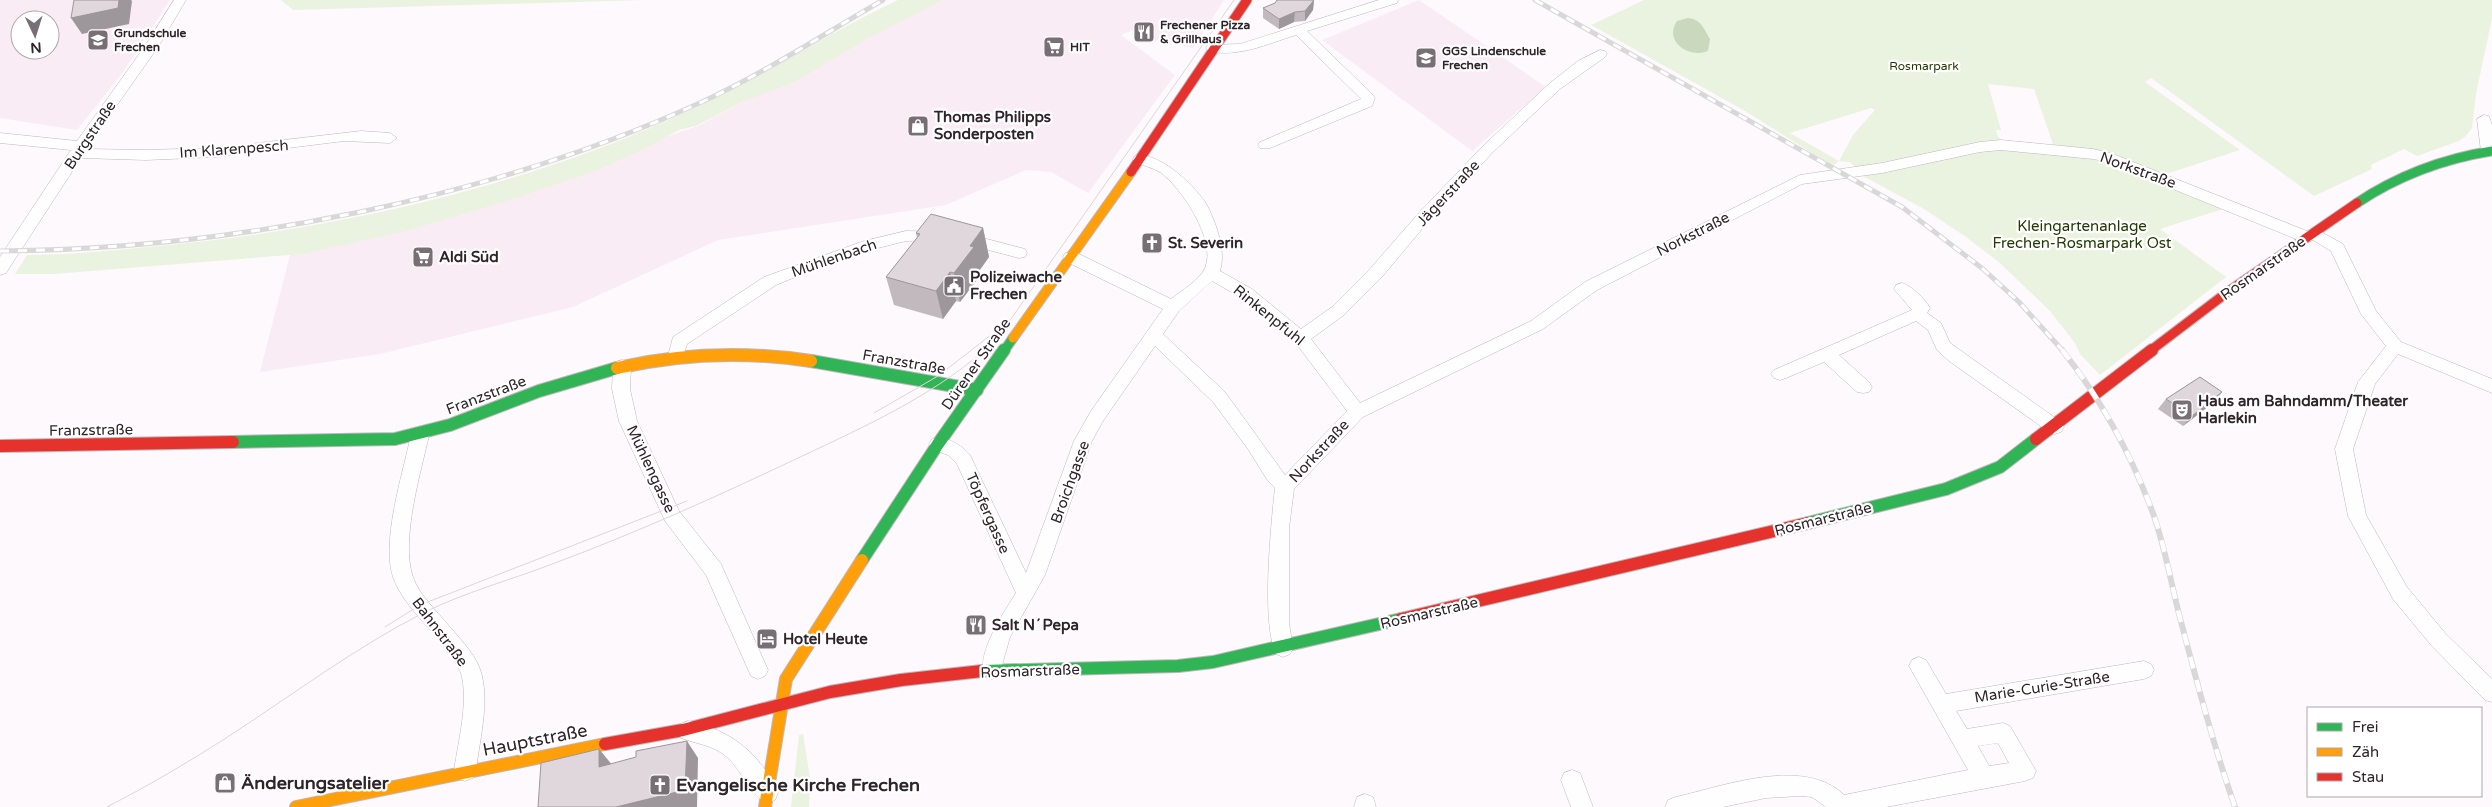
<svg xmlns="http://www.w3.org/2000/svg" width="2492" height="807" font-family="'Varela Round',sans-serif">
  <rect width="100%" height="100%" fill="#fef9fc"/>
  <!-- built -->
  <g fill="#faecf4" fill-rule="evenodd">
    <path d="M0 0H170L123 72 77 130 0 118ZM20 20H50V50H20Z"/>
    <path d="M943 0H1224L1193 48 1154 40 1138 28 1121 35 1175 75 1088 193 1051 172 1026 170 946 205 718 240 573 307 380 354 260 372 293 243 515 188 698 126 854 42Z"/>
    <path d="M1419 0 1546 87 1472 151 1322 40Z"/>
  </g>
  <!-- green -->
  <g fill="#eaf3e0" fill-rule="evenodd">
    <path d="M281 0H646L293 10Z"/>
    <path d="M898 0H943L867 39 793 83 744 101 696 126 679 130 644 149 598 170 507 201 406 231 302 254 54 274H15L27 255C67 255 107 251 147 247 327 231 507 192 673 118 751 84 821 36 898 0Z"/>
    <path d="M1644 0H2492V18L2476 94 2472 128 2466 136 2459 141 2417 156 2404 149 2371 165 2372 169 2314 196 2151 78 2145 82 2240 150 2160 176 2054 147 2034 89 1988 84 2001 130H1996L1998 137 2004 142 1857 169 1850 162 1838 161 1833 166 1745 111 1591 25ZM1871 108 1875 110 1853 135 1839 161 1790 133Z"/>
    <path d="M1999 149 2098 158 2223 209 2160 229 2226 277 2100 375 2080 354 2075 343 2050 311 2000 263 1966 237 1924 209 1861 175 1981 150Z"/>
    <path d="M803 734 810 778 809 807H791L799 735Z"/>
  </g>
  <!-- water -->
  <path fill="#cad9be" d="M1688 18C1701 19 1704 29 1710 39L1708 51C1689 59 1663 41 1677 21Z"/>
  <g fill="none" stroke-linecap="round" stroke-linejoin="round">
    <!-- street casing -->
    <g stroke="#beb7bc" stroke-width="1">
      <g id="street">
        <path d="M174 0H186L158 47 86 149 146 150 215 148 361 131 390 133 397 138 390 143 344 141 215 157 146 160 81 158 6 273 0 275V257L71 150 0 143V133L77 141 145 46Z"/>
        <path d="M1379 0H1398L1397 3 1307 31 1373 95 1375 98 1372 106 1270 148H1260L1258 145 1260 142 1361 99 1296 35C1267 44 1238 58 1208 51L1206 48 1208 45 1240 44Z"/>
        <path d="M1600 50 1605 51 1607 54 1605 57 1560 89 1493 152 1427 223 1381 278 1344 315 1311 339 1360 403 1531 321 1585 282 1800 175 1882 163 1980 142 2001 140 2093 149 2113 154 2307 231 2314 228 2343 244 2376 311 2401 342 2492 379V393L2398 354 2375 384 2353 449 2366 515 2407 587 2445 633 2492 679V702L2485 700 2431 645 2393 599 2348 516 2335 449 2358 382 2386 346 2361 314 2331 251 2313 240 2307 242 2301 241 2104 161 2093 159 2001 150 1980 152 1882 173 1802 184 1597 290 1543 329 1363 417 1294 489 1289 528V623L1293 648 1290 654 1283 657 1276 654C1261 622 1271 526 1275 488L1268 481 1248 449 1213 402 1155 346 1103 421 1092 441 1045 575 1010 637 999 676 992 679 985 676C975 655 1004 612 1016 593L957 464 948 455 932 449 929 444 932 439C946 435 961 445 970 455L1026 573 1074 441 1091 411 1163 309 1065 261 1063 257 1065 253H1077L1171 299C1181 291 1200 280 1205 268 1217 241 1182 188 1160 172 1153 168 1142 165 1135 162L1133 159 1135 156C1158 150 1198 188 1208 207 1217 226 1226 251 1220 271L1252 289 1301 329 1332 307 1369 270 1417 215 1483 146 1550 83 1578 61ZM1212 281 1240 297 1295 342 1347 411 1285 475 1225 392 1163 334 1179 311Z"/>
        <path d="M2484 115 2489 116 2492 125V155L2488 156 2481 151 2477 119Z"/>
        <path d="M906 231 945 232 947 236 945 240 906 241 874 249 805 273 776 285 687 344 682 360 676 362 670 360 668 356 673 337 764 277 864 241Z"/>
        <path d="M964 233 1025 249 1027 253 1025 257 1019 258 958 242 956 238 958 234Z"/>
        <path d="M1902 283C1912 286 1925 299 1930 308L1927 313 1941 323 1950 343 2061 422 2064 427 2061 432 2055 434 2049 432 1949 361 1937 350 1928 330 1916 321 1839 355 1869 382 1872 387 1869 392 1863 393 1857 392 1824 362 1786 378 1780 380 1774 378 1771 374 1774 370 1912 310 1894 289 1896 285Z"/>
        <path d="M622 360 628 362 631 366 630 389 637 421 679 511 721 564 768 670 765 676 758 679 751 676 706 575 665 521 619 421 612 389 613 366 616 362Z"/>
        <path d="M420 428 426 430 429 435C421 472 400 541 413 577 419 595 437 611 449 626 462 641 478 657 482 676 489 706 479 742 476 771L473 778 465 781 457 778 454 771C458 742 468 706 462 677 455 647 405 613 393 577 381 541 403 473 411 435L414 430Z"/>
        <path d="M1919 657 1926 660 1946 694 2144 661 2151 664 2154 670 2151 676 2144 679 1956 711 1967 729 2003 723 2010 726 2036 771 2033 778 2025 781 1886 807H1826L1812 797 1801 796 1766 798 1723 807H1665L1668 800 1676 797C1724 786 1804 756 1844 795L1968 770 1909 666 1912 660ZM1998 743 2009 763 1989 766 1978 746Z"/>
        <path d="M688 721C731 730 760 753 778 793L775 800 767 803C751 797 741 769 727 757 713 745 697 744 681 738L677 731 681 724Z"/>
        <path d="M1572 770 1580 773 1593 807H1571L1561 780 1564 773Z"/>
        <path d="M1365 794 1373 797 1376 807H1354L1357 797Z"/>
      </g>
    </g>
    <!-- fast-far1 casing -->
    <g stroke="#beb7bc" stroke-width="11">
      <g id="fast-far1">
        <path d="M2357 203C2399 175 2442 159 2492 151"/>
        <path d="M1004 351 1013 338"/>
      </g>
    </g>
    <!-- fast casing -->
    <g stroke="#beb7bc" stroke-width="14">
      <g id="fast">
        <path d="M811 361 977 390"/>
        <path d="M233 442 395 439 450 425 539 391 617 368"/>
        <path d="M1808 523 1946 489 2000 467 2036 439"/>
        <path d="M862 560 938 444 1004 350"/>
        <path d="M982 671 1178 666 1213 662 1401 619"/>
      </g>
    </g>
    <!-- slow-far1 casing -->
    <g stroke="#beb7bc" stroke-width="11">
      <path id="slow-far1" d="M1013 338 1131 172"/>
    </g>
    <!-- slow casing -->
    <g stroke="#beb7bc" stroke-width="14">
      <g id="slow">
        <path d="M617 368C682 353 745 351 811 361"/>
        <path d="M296 807 605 744"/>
        <path d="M765 807 786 679 862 560"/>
      </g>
    </g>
    <!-- jam-far1 casing -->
    <g stroke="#beb7bc" stroke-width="11">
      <g id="jam-far1">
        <path d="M1131 172 1247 0"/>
        <path d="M2150 351 2229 291 2357 203"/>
      </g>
    </g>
    <!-- jam casing -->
    <g stroke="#beb7bc" stroke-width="14">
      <g id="jam">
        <path d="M2036 439 2152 350"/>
        <path d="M0 446 233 442"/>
        <path d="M1401 619 1808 523"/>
        <path d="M605 744 683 730 830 692 901 680 982 671"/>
      </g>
    </g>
    <!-- street -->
    <use href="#street" fill="#fffeff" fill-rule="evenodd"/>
    <!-- fast-far1 -->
    <use href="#fast-far1" stroke="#30b455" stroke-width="9"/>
    <!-- fast -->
    <use href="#fast" stroke="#30b455" stroke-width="12"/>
    <!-- slow-far1 -->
    <use href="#slow-far1" stroke="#ff9f0a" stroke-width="9"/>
    <!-- slow -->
    <use href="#slow" stroke="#ff9f0a" stroke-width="12"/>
    <!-- jam-far1 -->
    <use href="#jam-far1" stroke="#e5322d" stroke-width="9"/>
    <!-- jam -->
    <use href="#jam" stroke="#e5322d" stroke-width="12"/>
    <!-- tram -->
    <g stroke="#d9d8d9" stroke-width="1">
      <path d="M874 413 938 376 996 331"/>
      <path d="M385 627 420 605 687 501"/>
      <path d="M107 807C148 786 187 763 226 738 291 696 353 649 423 613 465 592 511 580 555 563 638 532 718 496 798 458 868 425 940 393 997 339L1234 0"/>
    </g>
    <!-- rail-far1 casing -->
    <g stroke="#d9d8d9" stroke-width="5">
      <g id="rail-far1">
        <path d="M1535 0 1902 207 1983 269 2019 302 2063 351"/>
        <path d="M0 251C234 249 491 199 704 101 766 72 824 34 883 0"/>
      </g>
    </g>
    <!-- rail casing -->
    <g stroke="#d9d8d9" stroke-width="6">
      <path id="rail" d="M2062 350C2100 398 2129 450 2151 508 2164 541 2170 579 2179 614 2196 679 2213 744 2235 807"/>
    </g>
    <!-- rail-far1 -->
    <use href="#rail-far1" stroke="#fff" stroke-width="3" stroke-dasharray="9" stroke-linecap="butt"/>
    <!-- rail -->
    <use href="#rail" stroke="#fff" stroke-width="4.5" stroke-dasharray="12" stroke-linecap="butt"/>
  </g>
  <!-- wall -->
  <g fill="#c1b9be">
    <path d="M1314 0 1313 10 1305 21 1294 22 1279 29 1263 18V8Z"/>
    <path d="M983 228 989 257 979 271 980 276 960 302 956 301 943 319 894 305 886 277 917 238 916 233Z"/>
    <path d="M2222 392 2214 402 2183 426 2158 409 2166 399Z"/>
  </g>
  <!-- shaded-wall -->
  <g fill="#9d969b">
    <path d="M119 0H131L132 1 129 24 82 34 71 18Z"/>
    <path d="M1314 0 1313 10 1305 21V11Z"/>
    <path d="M1295 12 1294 22 1279 29V19Z"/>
    <path d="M983 228 989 257 979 271 980 276 960 302 954 273 970 246Z"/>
    <path d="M950 272 956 301 943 319 936 291Z"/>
    <path d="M2222 392 2214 402 2183 426 2192 416Z"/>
    <path d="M687 741 698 758 697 807H616Z"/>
    <path d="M599 749 613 766 599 767Z"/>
  </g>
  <!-- building -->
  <g fill="#e0d7dd" stroke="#9d969b">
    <path d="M74 0H119L118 8 71 18Z"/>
    <path d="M1277 0H1314L1305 11 1295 12 1279 19 1263 8 1275 3Z"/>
    <path d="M931 214 983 228 970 246 974 247 954 273 950 272 936 291 886 277 920 234 916 233Z"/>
    <path d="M2200 377 2222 392 2192 416 2166 399Z"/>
    <path d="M687 741 685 790 616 807H538L541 763 599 749V767L636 757V751Z"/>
  </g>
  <!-- icons -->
  <defs>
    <g id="restaurant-square" transform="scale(1.125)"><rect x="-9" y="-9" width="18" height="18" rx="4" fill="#776f74" stroke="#fff"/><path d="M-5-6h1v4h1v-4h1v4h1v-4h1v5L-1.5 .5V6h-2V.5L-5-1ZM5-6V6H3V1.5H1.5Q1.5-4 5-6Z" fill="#fff"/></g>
    <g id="school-square" transform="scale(1.125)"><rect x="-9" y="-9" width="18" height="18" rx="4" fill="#776f74" stroke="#fff"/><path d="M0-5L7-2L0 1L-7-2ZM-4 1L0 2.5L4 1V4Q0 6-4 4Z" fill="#fff"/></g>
    <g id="supermarket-square" transform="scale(1.125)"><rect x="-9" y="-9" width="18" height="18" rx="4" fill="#776f74" stroke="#fff"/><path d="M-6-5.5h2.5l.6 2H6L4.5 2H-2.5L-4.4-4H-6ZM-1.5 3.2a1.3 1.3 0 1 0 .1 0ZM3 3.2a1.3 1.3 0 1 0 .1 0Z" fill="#fff"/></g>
    <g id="shop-square" transform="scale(1.125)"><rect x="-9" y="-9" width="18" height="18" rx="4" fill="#776f74" stroke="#fff"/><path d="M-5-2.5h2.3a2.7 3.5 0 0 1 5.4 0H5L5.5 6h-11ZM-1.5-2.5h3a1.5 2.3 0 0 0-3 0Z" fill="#fff"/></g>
    <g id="church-square" transform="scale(1.125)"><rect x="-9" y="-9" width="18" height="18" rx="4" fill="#776f74" stroke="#fff"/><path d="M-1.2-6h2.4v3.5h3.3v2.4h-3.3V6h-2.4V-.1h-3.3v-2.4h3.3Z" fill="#fff"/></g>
    <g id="civic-square" transform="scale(1.125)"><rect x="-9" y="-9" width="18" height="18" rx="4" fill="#776f74" stroke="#fff"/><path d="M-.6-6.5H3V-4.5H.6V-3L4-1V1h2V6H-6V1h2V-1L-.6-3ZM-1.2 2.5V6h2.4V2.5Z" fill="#fff"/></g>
    <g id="theatre-square" transform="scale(1.125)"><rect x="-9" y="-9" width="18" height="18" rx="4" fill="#776f74" stroke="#fff"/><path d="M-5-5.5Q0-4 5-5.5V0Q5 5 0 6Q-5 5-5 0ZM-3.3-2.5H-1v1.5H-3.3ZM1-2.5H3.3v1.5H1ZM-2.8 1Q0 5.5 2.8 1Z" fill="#fff"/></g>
    <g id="hotel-square" transform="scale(1.125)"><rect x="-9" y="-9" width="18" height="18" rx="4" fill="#776f74" stroke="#fff"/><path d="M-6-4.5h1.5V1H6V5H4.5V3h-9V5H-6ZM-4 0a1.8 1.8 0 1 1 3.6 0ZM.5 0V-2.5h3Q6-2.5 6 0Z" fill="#fff"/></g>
  </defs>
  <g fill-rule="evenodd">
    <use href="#restaurant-square" x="1144" y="32"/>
    <use href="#school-square" x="98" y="40"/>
    <use href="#supermarket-square" x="1054" y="47"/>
    <use href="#school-square" x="1426" y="58"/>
    <use href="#shop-square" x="918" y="126"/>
    <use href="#church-square" x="1152" y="243"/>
    <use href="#supermarket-square" x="423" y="257"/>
    <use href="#civic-square" x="954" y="286"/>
    <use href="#theatre-square" x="2182" y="410"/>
    <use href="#restaurant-square" x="976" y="625"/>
    <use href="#hotel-square" x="767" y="639"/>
    <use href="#shop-square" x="225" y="783"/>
    <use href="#church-square" x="660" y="785"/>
  </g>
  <g text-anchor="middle" stroke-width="4.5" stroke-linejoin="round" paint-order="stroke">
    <!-- far-poi labels -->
    <g font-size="12" font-weight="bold" fill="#2f242a" stroke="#fff" text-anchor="start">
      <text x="1160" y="29">Frechener Pizza<tspan x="1160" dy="14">&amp; Grillhaus</tspan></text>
      <text x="114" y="37">Grundschule<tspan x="114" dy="14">Frechen</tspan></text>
      <text x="1070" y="51">HIT</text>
      <text x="1442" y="55">GGS Lindenschule<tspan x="1442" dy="14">Frechen</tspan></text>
    </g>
    <!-- far-park labels -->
    <g font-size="12" fill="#203c00" stroke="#fff">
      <text x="1924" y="70">Rosmarpark</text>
    </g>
    <!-- poi labels -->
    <g font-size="15" font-weight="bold" fill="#2f242a" stroke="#fff" text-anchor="start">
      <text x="934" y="122">Thomas Philipps<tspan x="934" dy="17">Sonderposten</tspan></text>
      <text x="1168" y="248">St. Severin</text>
      <text x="439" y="262">Aldi Süd</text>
      <text x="970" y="282">Polizeiwache<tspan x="970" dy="17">Frechen</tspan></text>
      <text x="2198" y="406">Haus am Bahndamm/Theater<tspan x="2198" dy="17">Harlekin</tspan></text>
      <text x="992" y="630">Salt N´ Pepa</text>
      <text x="783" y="644">Hotel Heute</text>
    </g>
    <!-- street labels -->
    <g font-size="15" fill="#2f242a" stroke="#fff">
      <text transform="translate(90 135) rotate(-56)" y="5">Burgstraße</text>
      <text transform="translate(234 149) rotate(-4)" y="5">Im Klarenpesch</text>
      <text transform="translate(2138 170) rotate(20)" y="5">Norkstraße</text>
      <text transform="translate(1448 193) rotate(-47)" y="5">Jägerstraße</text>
      <text transform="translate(1693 234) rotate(-27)" y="5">Norkstraße</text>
      <text transform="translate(834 258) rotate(-19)" y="5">Mühlenbach</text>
      <text transform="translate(2263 268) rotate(-35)" y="5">Rosmarstraße</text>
      <text transform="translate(1269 315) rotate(39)" y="5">Rinkenpfuhl</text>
      <text transform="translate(904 362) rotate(10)" y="5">Franzstraße</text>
      <text transform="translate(976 364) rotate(-55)" y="5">Dürener Straße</text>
      <text transform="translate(486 395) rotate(-21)" y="5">Franzstraße</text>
      <text transform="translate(91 430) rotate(-1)" y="5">Franzstraße</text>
      <text transform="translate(1319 451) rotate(-47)" y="5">Norkstraße</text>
      <text transform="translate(651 469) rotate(65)" y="5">Mühlengasse</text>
      <text transform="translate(1070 482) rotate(-70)" y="5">Broichgasse</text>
      <text transform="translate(988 513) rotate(66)" y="5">Töpfergasse</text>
      <text transform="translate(1823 519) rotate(-14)" y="5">Rosmarstraße</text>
      <text transform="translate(1429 613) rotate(-13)" y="5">Rosmarstraße</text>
      <text transform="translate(440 632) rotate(53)" y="5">Bahnstraße</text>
      <text transform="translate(1030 671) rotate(-2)" y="5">Rosmarstraße</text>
      <text transform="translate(2042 687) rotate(-9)" y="5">Marie-Curie-Straße</text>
    </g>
    <!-- park labels -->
    <g font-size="15" fill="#203c00" stroke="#fff">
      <text x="2082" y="231">Kleingartenanlage<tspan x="2082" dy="17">Frechen-Rosmarpark Ost</tspan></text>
    </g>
    <!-- near-street labels -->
    <g font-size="18" fill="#2f242a" stroke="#fff">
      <text transform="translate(535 740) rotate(-11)" y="6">Hauptstraße</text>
    </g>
    <!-- near-poi labels -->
    <g font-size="18" font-weight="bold" fill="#2f242a" stroke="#fff" text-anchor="start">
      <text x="241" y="789">Änderungsatelier</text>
      <text x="676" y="791">Evangelische Kirche Frechen</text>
    </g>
  </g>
  <!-- legend -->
  <rect x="2307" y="707" width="175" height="90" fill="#ffffff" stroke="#aca7aa"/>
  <rect x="2317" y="723" width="25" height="8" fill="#30b455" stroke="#aca7aa"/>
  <text x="2352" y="732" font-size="15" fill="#2f242a">Frei</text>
  <rect x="2317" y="748" width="25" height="8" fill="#ff9f0a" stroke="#aca7aa"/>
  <text x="2352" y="757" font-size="15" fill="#2f242a">Zäh</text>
  <rect x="2317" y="773" width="25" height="8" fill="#e5322d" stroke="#aca7aa"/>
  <text x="2352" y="782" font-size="15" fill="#2f242a">Stau</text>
  <!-- north arrow -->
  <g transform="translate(35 35) rotate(176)"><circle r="24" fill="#ffffff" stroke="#aca7aa"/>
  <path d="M0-4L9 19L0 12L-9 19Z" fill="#776f74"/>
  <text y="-8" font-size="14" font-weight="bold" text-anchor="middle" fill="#2f242a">N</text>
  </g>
</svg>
